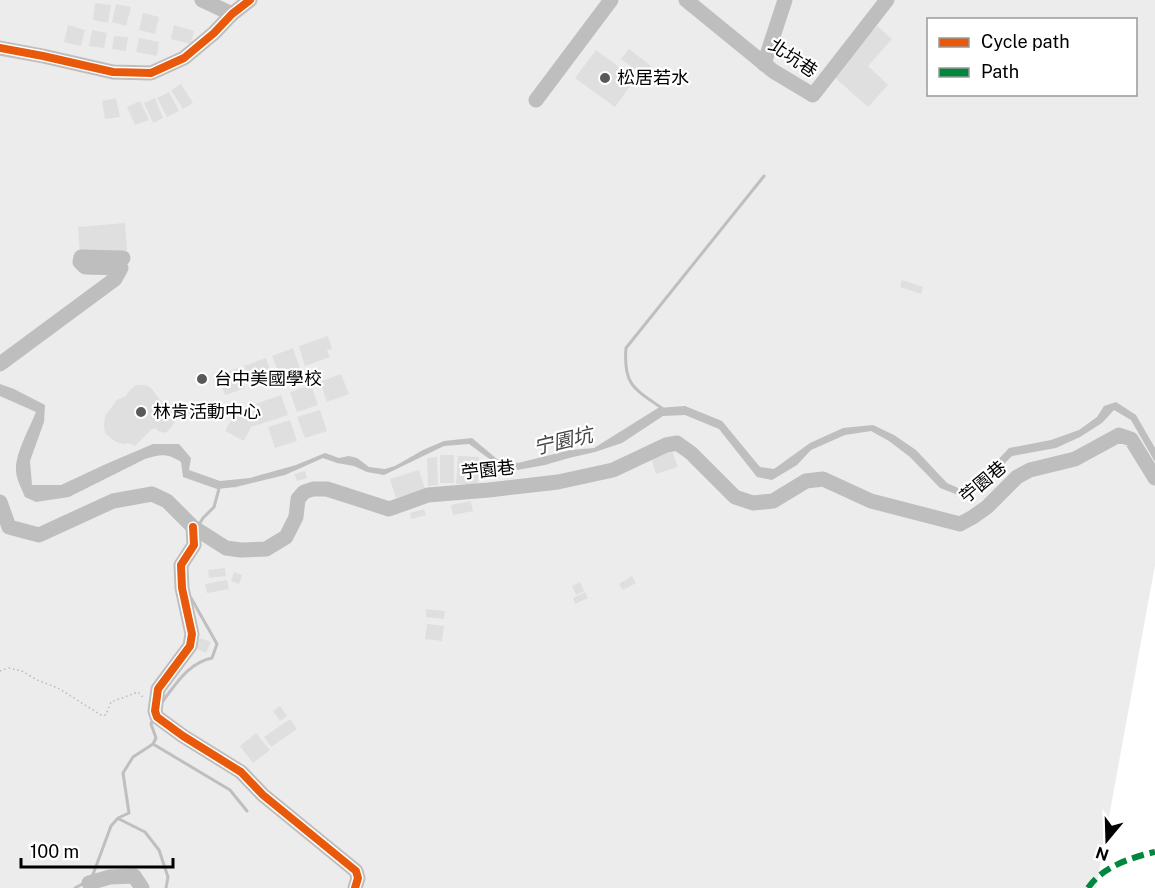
<svg xmlns="http://www.w3.org/2000/svg" width="1155" height="888" font-family="'Public Sans','Noto Sans TC',sans-serif">
  <rect width="100%" height="100%" fill="#fff"/>
  <!-- green -->
  <path fill="#ececec" fill-rule="evenodd" d="M0 0H1155V565L1096 888H0ZM928 20H1136V94H928Z"/>
  <!-- water -->
  <path fill="#bfbfbf" d="M0 384 14 389 45 405 44 422 30 461 32 485H61L106 464 153 444H179L191 458 189 470 220 481 250 478 296 465 325 453 339 458 349 456 357 458 369 467 385 469 395 466 423 450 444 441 472 438 497 459 518 463 570 450 594 448 658 408 685 406 722 421 760 467 774 469 810 443 843 428 873 425 894 435 916 450 947 483 965 491 983 476 1009 448 1051 440 1079 430 1097 417 1104 406 1116 402 1136 415 1155 448V462L1131 420 1114 410 1102 423 1080 437 1056 448 1012 456 984 484 966 498 940 488 910 457 889 441 871 431 845 435 811 450 797 465 772 480 757 477 719 429 685 415 663 416 622 443 595 452 569 458 545 465 517 470 495 463 469 444 444 446 384 475 367 472 354 466 337 463 323 458 285 475 236 487 217 489 183 477 181 462C167 453 161 454 145 459L69 497 36 502 25 497C22 489 16 479 16 470 15 454 30 427 36 412L0 396Z"/>
  <g fill="none" stroke-linecap="round" stroke-linejoin="round">
    <!-- stream -->
    <g stroke="#bfbfbf" stroke-width="3">
      <path d="M663 409C635 389 623 386 626 348L764 176"/>
      <path d="M198 526 203 518 214 507 220 485"/>
      <path d="M162 702C176 684 188 663 212 658L217 644 191 598"/>
      <path d="M153 744 230 790 247 811"/>
      <path d="M119 819 145 832 159 850 168 877 166 888"/>
      <path d="M92 877 111 826 118 818 129 813 123 773 133 757 153 744 156 738 151 724 153 719"/>
      <path d="M75 888 84 883"/>
    </g>
  </g>
  <!-- building -->
  <g fill="#dfdfdf">
    <path d="M95 3 111 5 108 23 93 20Z"/>
    <path d="M116 4 131 7 126 26 112 22Z"/>
    <path d="M143 13 159 17 155 34 139 30Z"/>
    <path d="M68 25 85 30 81 46 64 42Z"/>
    <path d="M174 25 194 31 191 44 171 39Z"/>
    <path d="M877 26 892 39 868 66 888 85 868 107 832 75Z"/>
    <path d="M92 30 107 33 104 48 89 46Z"/>
    <path d="M114 36 128 37 126 51 112 49Z"/>
    <path d="M139 38 159 42 157 56 136 52Z"/>
    <path d="M629 49 651 66 644 76 621 59Z"/>
    <path d="M596 50 635 79 615 107 575 78Z"/>
    <path d="M181 84 193 103 183 109 171 90Z"/>
    <path d="M169 92 179 111 167 117 157 98Z"/>
    <path d="M116 98 120 117 105 119 102 101Z"/>
    <path d="M155 98 163 118 153 123 144 103Z"/>
    <path d="M140 101 149 120 135 125 127 107Z"/>
    <path d="M125 223 127 250 80 254 78 227Z"/>
    <path d="M902 280 923 287 921 294 900 287Z"/>
    <path d="M328 336 332 349 327 350 330 357 305 366 299 346Z"/>
    <path d="M293 348 300 369 280 376 272 356Z"/>
    <path d="M266 358 273 378 252 386 244 366Z"/>
    <path d="M238 368 245 388 225 395 217 375Z"/>
    <path d="M341 374 349 394 327 402 320 382Z"/>
    <path d="M136 385H146L152 389 158 398 179 417 166 433 158 431 156 428 152 429 135 446 128 443 123 444 116 442 105 433 104 425 105 416 117 400 126 396 129 391Z"/>
    <path d="M311 385 318 405 297 412 290 392Z"/>
    <path d="M281 395 288 415 251 427 244 441 225 431 236 411Z"/>
    <path d="M320 410 327 431 305 438 297 417Z"/>
    <path d="M290 420 297 441 275 448 268 427Z"/>
    <path d="M672 451 678 467 656 474 651 457Z"/>
    <rect x="440" y="455" width="14" height="28"/>
    <path d="M458 456 479 457 478 485 456 484Z"/>
    <path d="M437 457 438 485 428 486 427 458Z"/>
    <path d="M419 470 425 489 396 498 390 479Z"/>
    <path d="M305 471 307 478 297 481 294 474Z"/>
    <path d="M471 501 473 511 453 515 451 505Z"/>
    <path d="M424 509 426 515 411 519 410 513Z"/>
    <path d="M225 568 226 576 209 578 208 570Z"/>
    <path d="M234 572 242 575 239 584 231 581Z"/>
    <path d="M632 576 636 583 623 590 619 584Z"/>
    <path d="M227 580 229 589 207 593 205 584Z"/>
    <path d="M580 582 584 591 576 595 572 586Z"/>
    <path d="M585 592 588 598 575 604 573 598Z"/>
    <path d="M426 609 445 611 444 619 426 617Z"/>
    <path d="M427 624 444 626 442 641 425 639Z"/>
    <path d="M200 638 211 642 206 653 195 648Z"/>
    <path d="M280 706 287 716 280 721 273 711Z"/>
    <path d="M290 719 297 729 271 747 264 737Z"/>
    <path d="M256 733 270 750 253 763 240 746Z"/>
  </g>
  <g fill="none" stroke-linecap="round" stroke-linejoin="round">
    <!-- path -->
    <path stroke="#b9b9b9" stroke-width="1.5" stroke-dasharray="1.5 3" stroke-linecap="butt" d="M0 671 9 668 22 671 37 680 58 688 101 715H106L111 702 138 692 144 698"/>
    <!-- minor -->
    <g stroke="#bebebe" stroke-width="15">
      <path d="M202 0 232 14"/>
      <path d="M686 0 773 71 813 95 887 0"/>
      <path d="M0 48 43 56 113 72 151 73 184 58 214 33 232 14 250 0"/>
      <path d="M764 64 785 0"/>
      <path d="M536 100 611 0"/>
      <path d="M0 364 115 279 121 268 85 267 80 262 81 257 123 258"/>
      <path d="M0 502 9 527 39 535 113 501 152 494 167 501 193 527 226 548 241 550 266 549 286 537 296 517 298 499 304 492 313 489H327L389 509 428 495 489 490 558 482 613 470 666 445 677 443 691 453 735 497 753 503 773 501 806 481 823 479 871 501 960 524 973 517 987 507 1017 477 1030 470 1075 459 1119 435 1131 439 1155 478"/>
      <path d="M193 527 194 545 181 565 182 588 192 634 190 646 158 689 155 711 157 717 183 736 241 772 263 795 356 871 358 878 355 888"/>
      <path d="M89 883 110 877 134 876 142 888"/>
    </g>
    <!-- quiet -->
    <path stroke="#00873e" stroke-width="6" stroke-dasharray="12 6" stroke-linecap="butt" d="M1088 888C1102 867 1132 857 1155 852"/>
    <!-- cycleway casing -->
    <g stroke="#fff" stroke-width="11">
      <g id="cycleway">
        <path d="M0 48 43 56 113 72 151 73 184 58 214 33 232 14 250 0"/>
        <path d="M193 527 194 545 181 565 182 588 192 634 190 646 158 689 155 711 157 717 183 736 241 772 263 795 356 871 358 878 355 888"/>
      </g>
    </g>
    <!-- cycleway -->
    <use href="#cycleway" stroke="#e8590c" stroke-width="8"/>
  </g>
  <!-- markers -->
  <g fill="#595959" stroke="#fff" stroke-width="2">
    <circle cx="605" cy="78" r="6"/>
    <circle cx="202" cy="379" r="6"/>
    <circle cx="141" cy="412" r="6"/>
  </g>
  <g text-anchor="middle" stroke-width="4.5" stroke-linejoin="round" paint-order="stroke">
    <!-- street labels -->
    <g font-size="18" fill="#000" stroke="#fff">
      <text transform="translate(793 58) rotate(34)" y="6">北坑巷</text>
      <text transform="translate(488 470) rotate(-6)" y="6">苧園巷</text>
      <text transform="translate(983 482) rotate(-40)" y="6">苧園巷</text>
    </g>
    <!-- poi labels -->
    <g font-size="18" fill="#000" stroke="#fff" text-anchor="start">
      <text x="617" y="84">松居若水</text>
      <text x="214" y="385">台中美國學校</text>
      <text x="153" y="418">林肯活動中心</text>
    </g>
    <!-- water labels -->
    <g font-size="20" font-style="italic" fill="#444" stroke="#fff">
      <text transform="translate(563 441) rotate(-13)" y="7">宁園坑</text>
    </g>
  </g>
  <!-- legend -->
  <rect x="927" y="18" width="210" height="78" fill="#ffffff" stroke="#999999" stroke-width="1.5"/>
  <rect x="939" y="38" width="30" height="9" fill="#e8590c" stroke="#999999" stroke-width="1.5"/>
  <text x="981" y="48" font-size="18" fill="#000000">Cycle path</text>
  <rect x="939" y="68" width="30" height="9" fill="#00873e" stroke="#999999" stroke-width="1.5"/>
  <text x="981" y="78" font-size="18" fill="#000000">Path</text>
  <!-- north arrow -->
  <g transform="translate(1107 840) rotate(199)" stroke="#ffffff" stroke-width="4.5" paint-order="stroke">
  <path d="M0-4.5L10 22L0 15L-10 22Z" fill="#000000"/>
  <text y="-9" font-size="16" font-weight="bold" text-anchor="middle" fill="#000000">N</text>
  </g>
  <!-- scale -->
  <path d="M21 858v9h152v-9" fill="none" stroke="#000000" stroke-width="3"/>
  <text x="30" y="858" font-size="18" fill="#000000" stroke="#ffffff" stroke-width="4.5" paint-order="stroke">100 m</text>
</svg>
